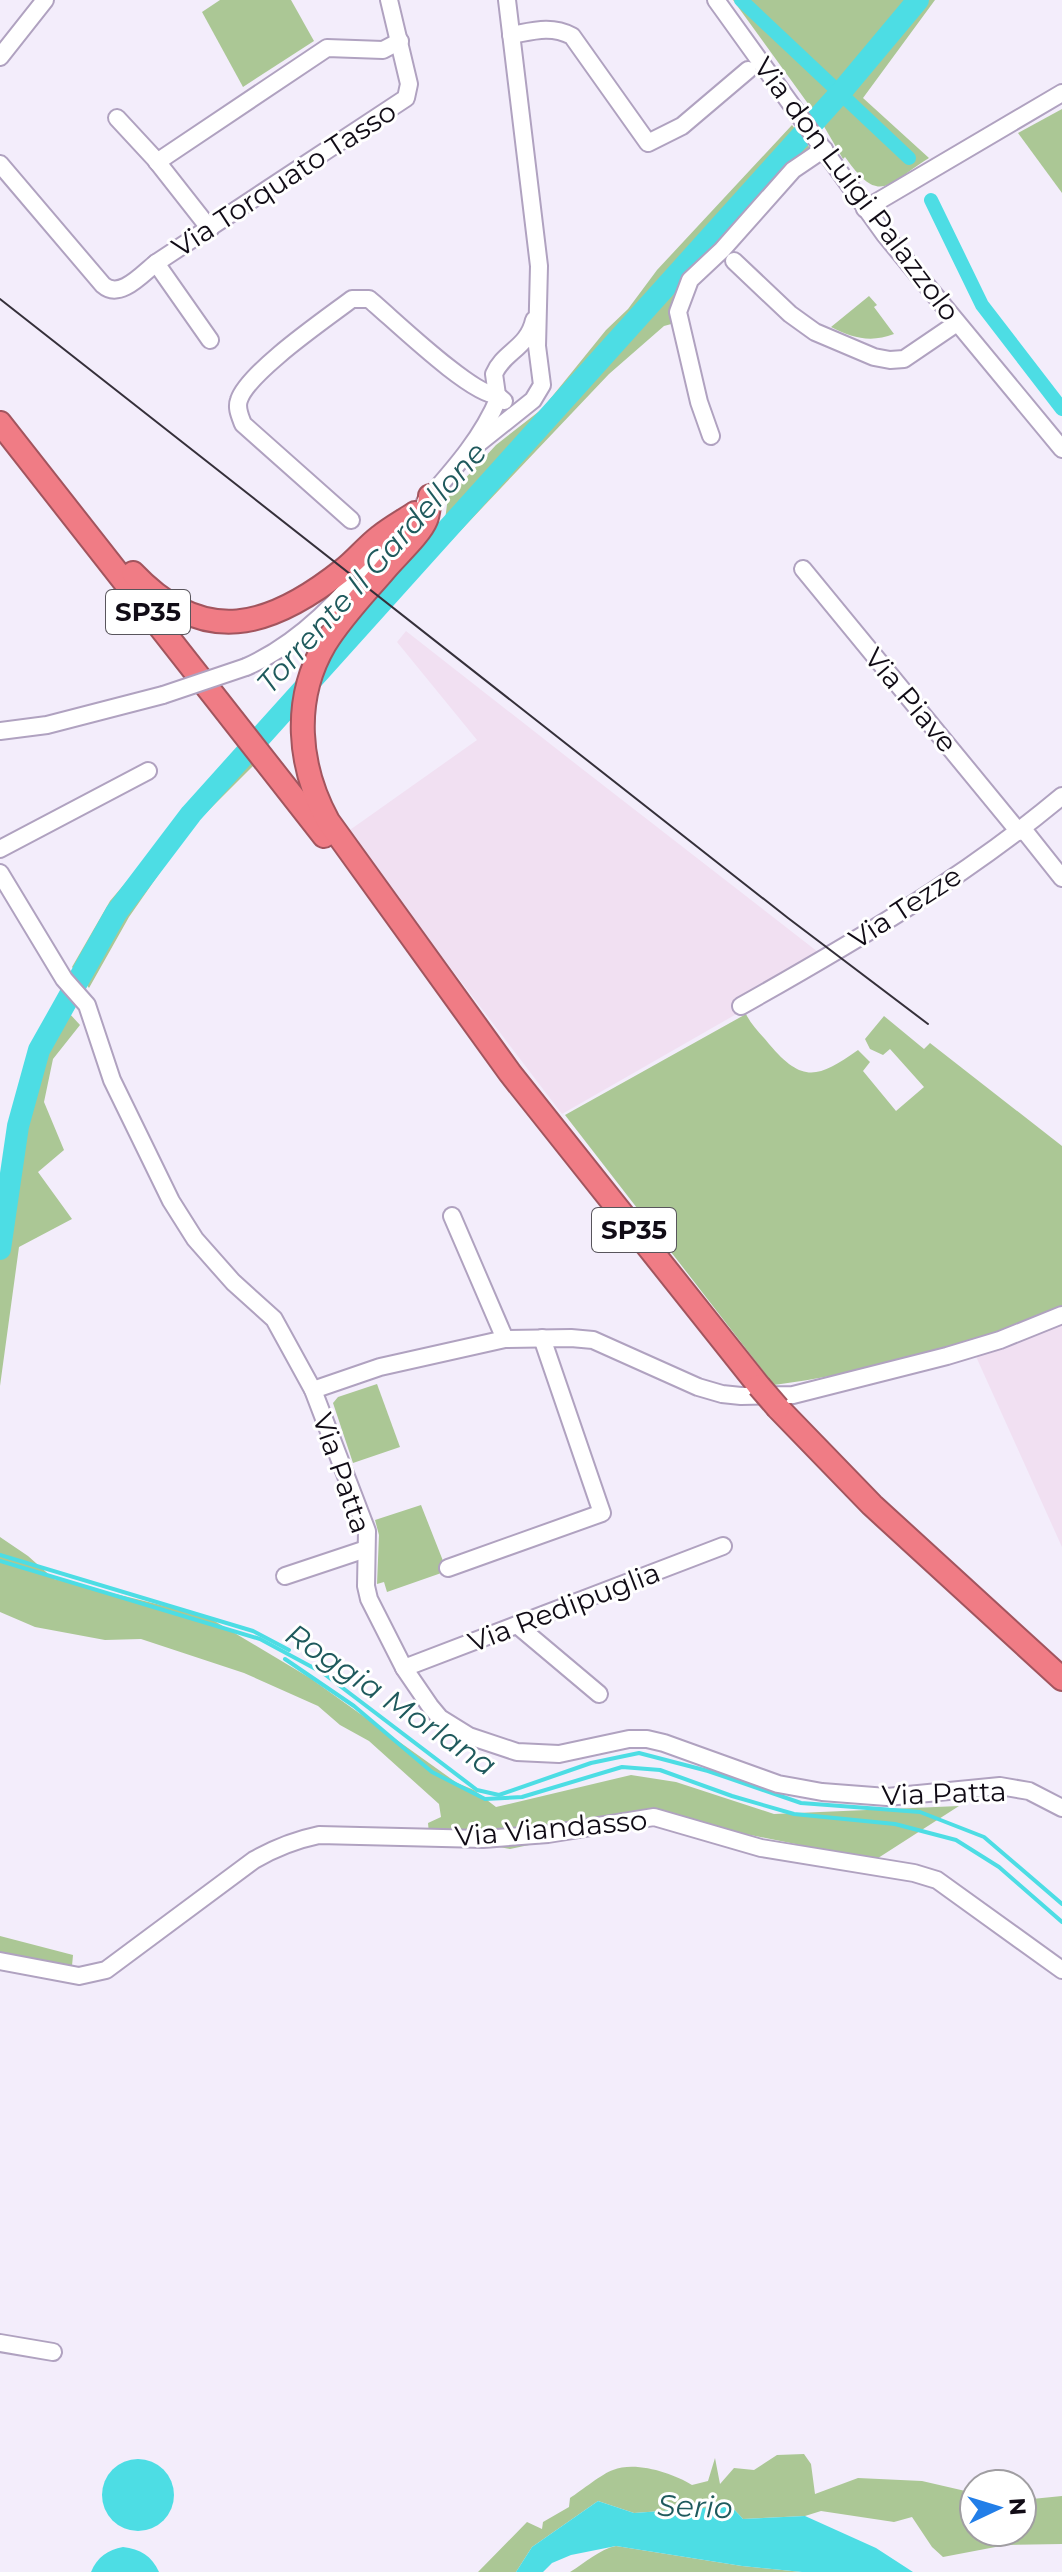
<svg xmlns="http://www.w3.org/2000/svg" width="1062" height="2572" font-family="Montserrat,sans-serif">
  <rect width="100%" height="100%" fill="#f3edfb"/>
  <!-- industrial -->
  <g fill="#f1e0f2">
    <path d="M406 631 581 768 818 952 734 1000 740 1012 562 1114 347 832 477 740 397 642Z"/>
    <path d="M1062 1307V1547L969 1341Z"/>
  </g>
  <!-- green -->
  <g fill="#abc795">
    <path d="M220 0H291L314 41 243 87 202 12Z"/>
    <path d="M733 0H935L863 98 929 158C886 185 880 206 845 157L843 159 822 123Z"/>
    <path d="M1062 109V193L1018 133Z"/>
    <path d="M792 125 810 148 685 286 675 323 664 326 609 374 393 602 382 593 445 520 448 497 496 445 542 409 606 330 628 309 657 270Z"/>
    <path d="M869 296 877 305 874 307 894 334C871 343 852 338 831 327Z"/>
    <path d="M240 748 254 765 191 828 129 917 89 988 72 967 110 901Z"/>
    <path d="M58 1001 80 1025 53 1059 44 1102 64 1150 38 1172 72 1219 19 1247 0 1386V1201L30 1065Z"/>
    <path d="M746 1014C751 1025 761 1034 769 1044 803 1084 818 1078 858 1050L870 1062 863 1071 896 1111 924 1087 890 1049 883 1055 870 1049 865 1039 884 1016 924 1049 930 1043 1062 1146V1307C972 1347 872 1372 774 1385L565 1115Z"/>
    <path d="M377 1384 400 1447 353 1463 333 1403 338 1397Z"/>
    <path d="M421 1505 447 1571 387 1592 384 1582 377 1584 379 1535 375 1520Z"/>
    <path d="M0 1537 28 1556 54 1579 206 1616 310 1678 457 1783 474 1790 496 1807 631 1775 676 1782 774 1814 959 1806 875 1860 721 1829 634 1823 510 1849 429 1834 428 1823 441 1817 439 1804 369 1741 340 1725 318 1706 244 1673 141 1639 105 1640 35 1627 0 1612Z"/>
    <path d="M0 1936 73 1955 72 1966 0 1952Z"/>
    <path d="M804 2454 811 2464 815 2494 858 2478 922 2481 974 2493V2532H1022V2500L1062 2496V2544L1006 2545 943 2557 932 2547 912 2517 894 2522 821 2511 805 2516 743 2519 731 2506 634 2513 598 2501 532 2547 516 2572H478L527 2522 542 2529 543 2522 569 2507 570 2498C581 2491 603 2473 613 2470 636 2461 672 2473 692 2485L708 2481 715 2458 720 2484 734 2468 754 2470 777 2455Z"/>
    <path d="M616 2546 742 2566 802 2572H570C585 2563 600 2549 616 2546Z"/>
  </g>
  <!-- water -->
  <g fill="#4ddde4">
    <circle cx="138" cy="2495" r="36"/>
    <path d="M598 2501 634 2513 731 2506 743 2519 805 2516 876 2548 913 2572H802L742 2566 616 2546 571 2555 552 2563 543 2572H516L532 2547Z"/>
    <path d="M123 2547C140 2549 152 2556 159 2572H91C97 2557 108 2550 123 2547Z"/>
  </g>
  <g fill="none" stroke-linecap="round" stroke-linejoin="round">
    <!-- stream -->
    <g stroke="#4ddde4" stroke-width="4">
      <path d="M0 1555 253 1631 289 1650"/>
      <path d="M0 1561 260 1639 323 1673 477 1790 499 1795 591 1763 639 1753 708 1771 801 1803 920 1812 984 1837 1062 1904"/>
      <path d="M285 1659 354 1706 432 1772 485 1799 522 1797 622 1767 660 1770 732 1796 794 1814 895 1824 956 1840 999 1867 1062 1922"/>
    </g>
    <!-- canal -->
    <g stroke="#4ddde4" stroke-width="14">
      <path d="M741 0 909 158"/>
      <path d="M931 200 982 305 1062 409"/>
    </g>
    <!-- river -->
    <path stroke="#4ddde4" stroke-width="22" d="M0 1249 18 1126 39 1050 116 913 191 814 841 92 918 0"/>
    <!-- minor casing -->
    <g stroke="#b0a2c0" stroke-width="20">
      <g id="minor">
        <path d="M716 0 885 235 1062 449"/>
        <path d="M511 35C533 31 551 25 572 36L648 143 682 126 748 70"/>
        <path d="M0 57 45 0"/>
        <path d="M117 118 155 159 210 229"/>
        <path d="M157 162 327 48 383 50 400 41"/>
        <path d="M0 164 103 285C120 300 142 274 156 263L406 98 409 84 389 0"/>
        <path d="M865 209 1062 93"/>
        <path d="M734 261 790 314 815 332 874 357 890 360 904 359 957 323"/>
        <path d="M156 263 210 340"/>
        <path d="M504 401 497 395 494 374C503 352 528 348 534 320"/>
        <path d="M711 436 699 402 678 312 690 280 722 250 793 170 824 149"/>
        <path d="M469 451 533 400 542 385 537 346 539 266 507 0"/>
        <path d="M425 502C454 469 482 438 499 397"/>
        <path d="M351 520 243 424C240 416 236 408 239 400 248 372 327 318 352 299H369C392 318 472 396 497 395"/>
        <path d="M803 569 1019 832"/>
        <path d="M246 667C311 638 353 583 399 531"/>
        <path d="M0 731 47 725 163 695"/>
        <path d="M1023 829 1062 878"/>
        <path d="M0 849 148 771"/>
        <path d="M0 873 64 979 87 1005 112 1080 171 1201 195 1239 233 1282 274 1319 313 1390 367 1531 366 1586 369 1599 404 1668 430 1706 440 1718 469 1736 517 1752 559 1754 629 1739H647L664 1743 778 1784 822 1792 887 1797 1000 1786 1029 1791 1062 1808"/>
        <path d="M741 1006C851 944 964 878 1062 796"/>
        <path d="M452 1216 505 1339"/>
        <path d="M313 1390 380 1367 505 1339 571 1338 593 1340 698 1387 722 1394 741 1396 793 1395 947 1356 1000 1340 1062 1315"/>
        <path d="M448 1568 602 1513 542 1338"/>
        <path d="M285 1576 366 1549"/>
        <path d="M517 1625 599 1694"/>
        <path d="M404 1668 723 1546"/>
        <path d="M0 1961 79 1976 106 1970 254 1860C275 1848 295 1840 319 1835L483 1839 548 1834 654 1817 761 1848 914 1873 937 1880 1062 1970"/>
        <path d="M0 2343 53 2352"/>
      </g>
    </g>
    <!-- highway casing -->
    <g stroke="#a2555e" stroke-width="26">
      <g id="highway">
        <path d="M0 423 324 836"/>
        <path d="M430 496C429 503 429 513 426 520 420 535 394 558 383 572 363 595 341 618 325 644 292 700 298 766 328 821L510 1073 759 1386"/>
        <path d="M133 573C204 648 270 628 343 570 356 560 366 547 379 537 390 528 403 521 415 513"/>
        <path d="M778 1408 872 1505 1062 1679"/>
      </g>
    </g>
    <!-- minor -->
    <use href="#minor" stroke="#fff" stroke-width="16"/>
    <!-- highway -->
    <use href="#highway" stroke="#f07c85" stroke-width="22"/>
    <!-- tram -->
    <path stroke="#35303a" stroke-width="2" d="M0 299 788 918 928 1024"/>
    <!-- minor-bridge casing -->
    <g stroke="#b0a2c0" stroke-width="20" stroke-linecap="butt">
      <path id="minor-bridge" d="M163 695 246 667"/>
    </g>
    <!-- highway-bridge casing -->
    <g stroke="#a2555e" stroke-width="26" stroke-linecap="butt">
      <path id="highway-bridge" d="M759 1386 778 1408"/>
    </g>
    <!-- minor-bridge -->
    <use href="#minor-bridge" stroke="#fff" stroke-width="16"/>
    <!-- highway-bridge -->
    <use href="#highway-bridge" stroke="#f07c85" stroke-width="22"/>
  </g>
  <g text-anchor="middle" stroke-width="6" stroke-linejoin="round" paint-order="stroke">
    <!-- shield labels -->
    <g fill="#fff" stroke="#58555c" stroke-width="2">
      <rect x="106" y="590" width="84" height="44" rx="6"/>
      <rect x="592" y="1208" width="84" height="44" rx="6"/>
    </g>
    <g font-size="26" font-weight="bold" fill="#110c16">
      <text x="148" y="621">SP35</text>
      <text x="634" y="1239">SP35</text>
    </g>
    <!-- street labels -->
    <g font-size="28" fill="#110c16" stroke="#fff">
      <text transform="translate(284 179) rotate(-33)" y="10">Via Torquato Tasso</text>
      <text transform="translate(857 189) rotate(53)" y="10">Via don Luigi Palazzolo</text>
      <text transform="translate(911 700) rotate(50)" y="10">Via Piave</text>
      <text transform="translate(905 907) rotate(-33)" y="10">Via Tezze</text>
      <text transform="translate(342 1473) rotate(71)" y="10">Via Patta</text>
      <text transform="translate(564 1607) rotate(-21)" y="10">Via Redipuglia</text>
      <text transform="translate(944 1793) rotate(-2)" y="10">Via Patta</text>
      <text transform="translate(551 1828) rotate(-5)" y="10">Via Viandasso</text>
    </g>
    <!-- water labels -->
    <g font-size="30" font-style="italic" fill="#1f5a5d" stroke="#fff">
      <text transform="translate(372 568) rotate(-48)" y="10">Torrente Il Gardellone</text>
      <text transform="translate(391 1700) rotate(34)" y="10">Roggia Morlana</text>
      <text transform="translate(695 2507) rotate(2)" y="10">Serio</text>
    </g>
  </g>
  <!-- north arrow -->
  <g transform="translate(998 2508) rotate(86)"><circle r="38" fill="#ffffff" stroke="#a09ea2" stroke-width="2"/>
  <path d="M0-6L14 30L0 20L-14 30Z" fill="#227ee8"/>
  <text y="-12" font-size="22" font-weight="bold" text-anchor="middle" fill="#110c16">N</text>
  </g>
</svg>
